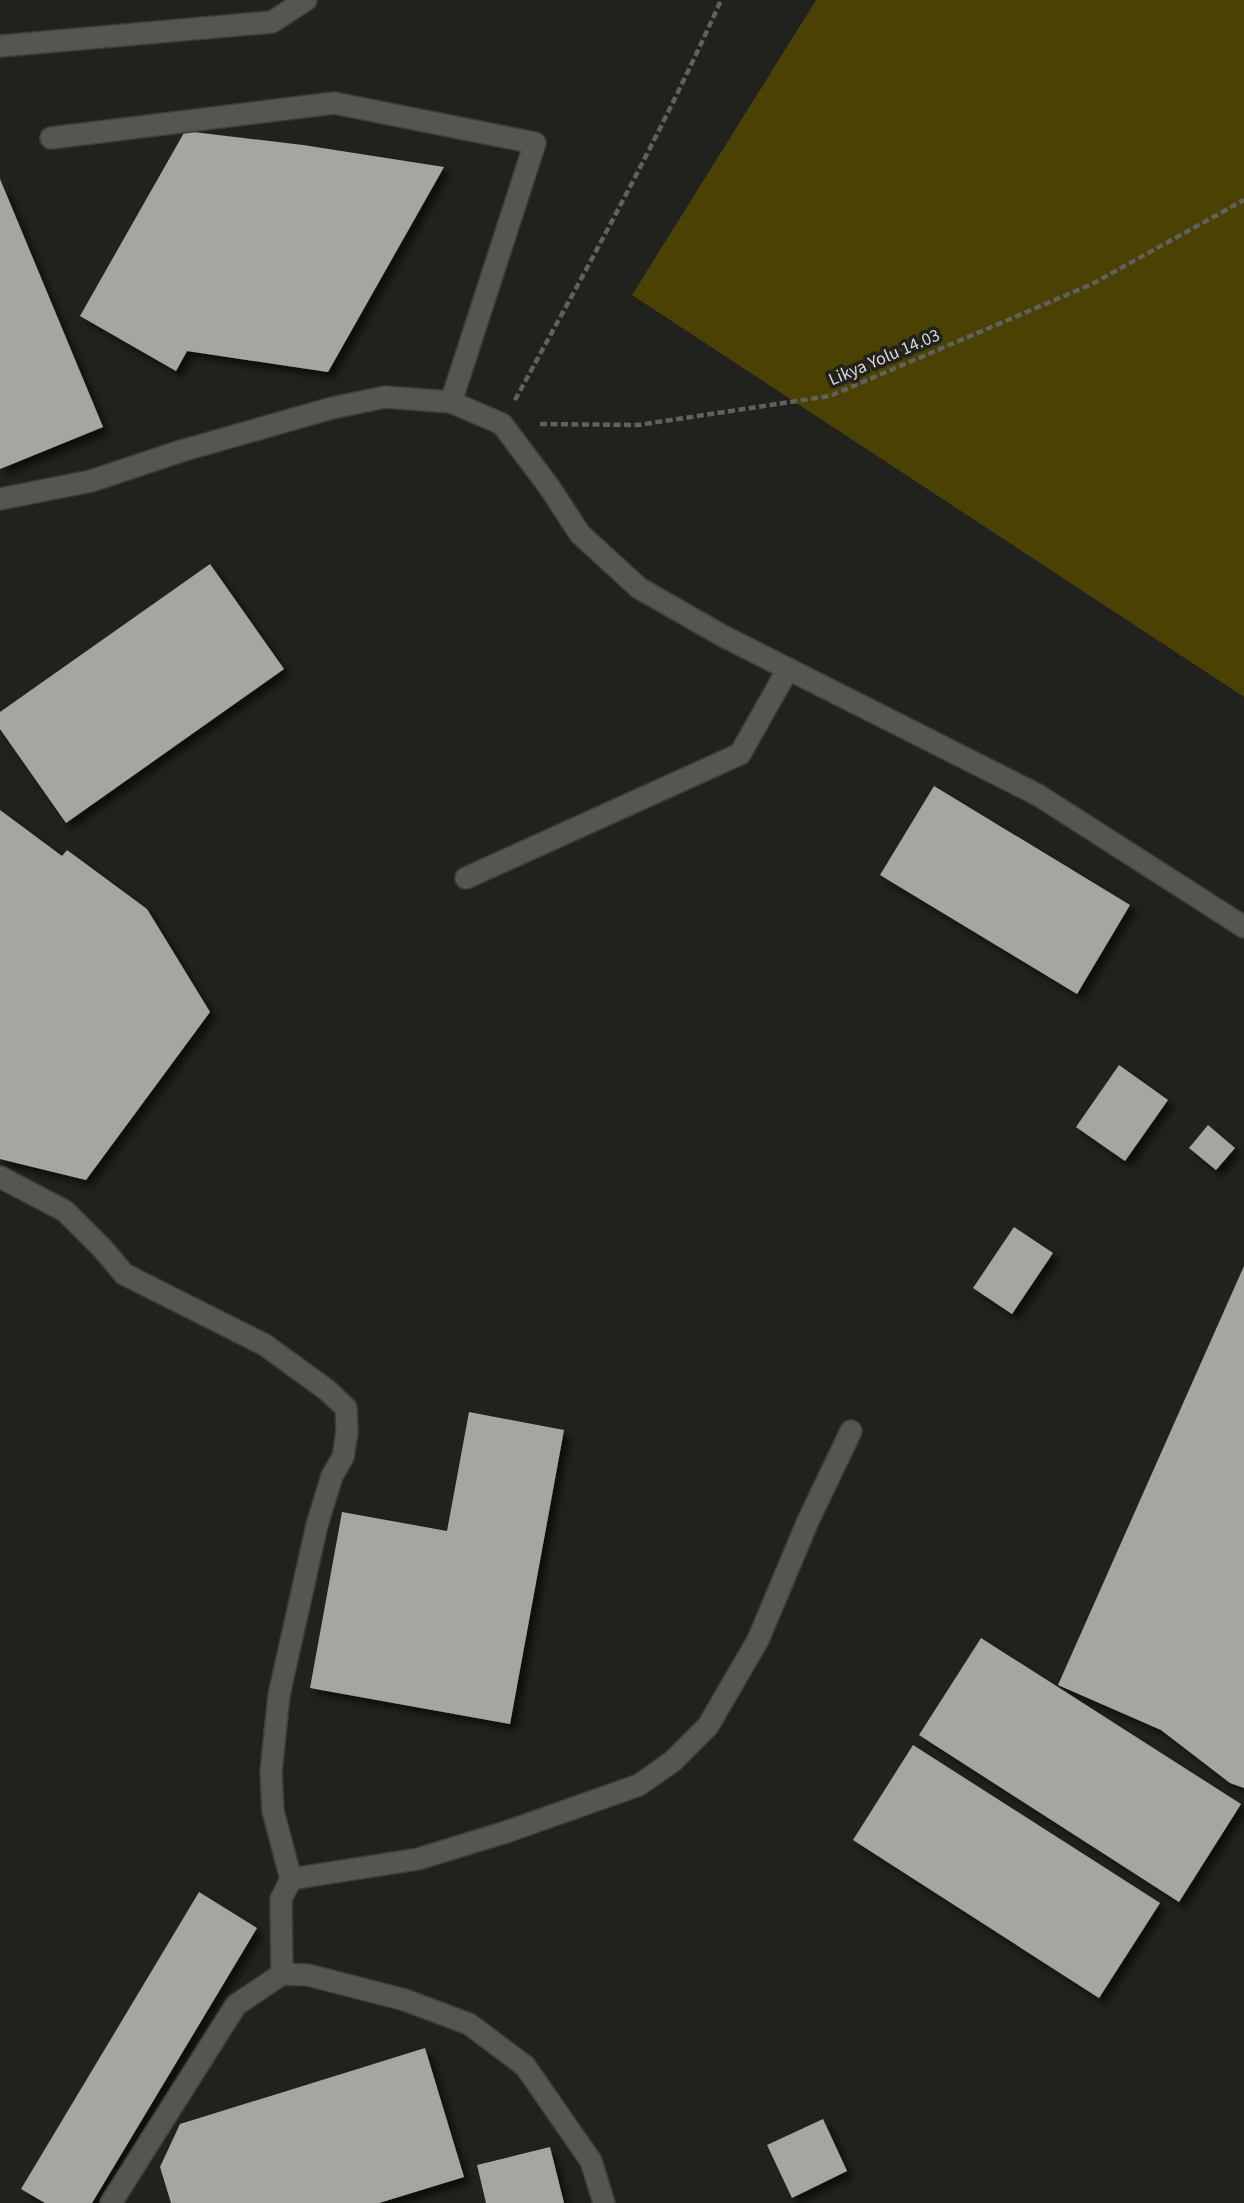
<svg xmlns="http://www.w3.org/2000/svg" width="1244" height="2203" font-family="'Source Sans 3',sans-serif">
  <defs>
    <filter id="shadow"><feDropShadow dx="6" dy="6" stdDeviation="3.5" flood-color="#0009"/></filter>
  </defs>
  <rect width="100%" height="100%" fill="#21211d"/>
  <!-- green -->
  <path fill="#4b4102" d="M816 0H1244V697L632 295Z"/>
  <!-- building -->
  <g fill="#a6a5a0" filter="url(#shadow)">
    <path d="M185 131 303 145 444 167 328 372 187 351 176 371 80 316Z"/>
    <path d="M0 179 103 427 0 469Z"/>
    <path d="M210 564 284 669 66 823 0 729V712Z"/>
    <path d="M934 786 1130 905 1077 994 880 875Z"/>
    <path d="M0 810 62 856 67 850 147 909 210 1012 86 1180 0 1159Z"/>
    <path d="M1119 1065 1168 1100 1125 1161 1076 1127Z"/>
    <path d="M1208 1125 1235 1148 1216 1170 1189 1148Z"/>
    <path d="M1014 1227 1053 1253 1012 1314 973 1288Z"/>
    <path d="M1244 1266V1788L1230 1783 1161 1730 1058 1685Z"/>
    <path d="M469 1412 564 1430 510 1724 310 1688 342 1512 447 1531Z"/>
    <path d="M981 1638 1241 1804 1179 1902 919 1735Z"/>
    <path d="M913 1745 1160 1903 1099 1998 853 1840Z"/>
    <path d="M199 1892 257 1928 92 2203H45L21 2189Z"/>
    <path d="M425 2048 464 2177 379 2203H171L160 2167 180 2124Z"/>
    <path d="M823 2119 847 2171 792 2198 767 2145Z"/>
    <path d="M550 2147 564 2203H486L477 2165Z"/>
  </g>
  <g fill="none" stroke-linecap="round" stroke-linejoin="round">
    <!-- street casing -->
    <g stroke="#3c3c39" stroke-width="24">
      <g id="street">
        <path d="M0 46 272 22 306 0"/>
        <path d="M51 138 334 103 535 143 451 402"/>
        <path d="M0 499 91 481 181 451 332 408 385 397 451 402 502 424 550 488 580 534 639 588 723 636 1038 795 1244 927"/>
        <path d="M466 878 740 754 788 669"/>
        <path d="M0 1177 65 1211 103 1249 124 1274 265 1345 327 1390 346 1408 347 1432 343 1457 332 1476 317 1525 279 1695 271 1772 273 1811 291 1879 281 1899 282 1974"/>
        <path d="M291 1879 418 1859 506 1832 639 1785 673 1761 708 1726 758 1640 808 1521 851 1431"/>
        <path d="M111 2203 236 2005 282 1974 308 1975 405 2000 469 2024 525 2066 591 2161 604 2203"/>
      </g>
    </g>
    <!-- path -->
    <g stroke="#60605d" stroke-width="4.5" stroke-dasharray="7 3.5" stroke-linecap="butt">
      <path d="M515 400C587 268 660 137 721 0"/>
      <path d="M540 424 638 425 830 396 1092 284 1244 200"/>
    </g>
    <!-- street -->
    <use href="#street" stroke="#565651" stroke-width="21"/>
  </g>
  <g text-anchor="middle" stroke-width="7" stroke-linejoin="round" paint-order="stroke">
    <!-- street labels -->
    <g font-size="18" fill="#d9d9d6" stroke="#21211d">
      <text transform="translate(884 357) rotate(-23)" y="6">Likya Yolu 14.03</text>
    </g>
  </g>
</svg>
